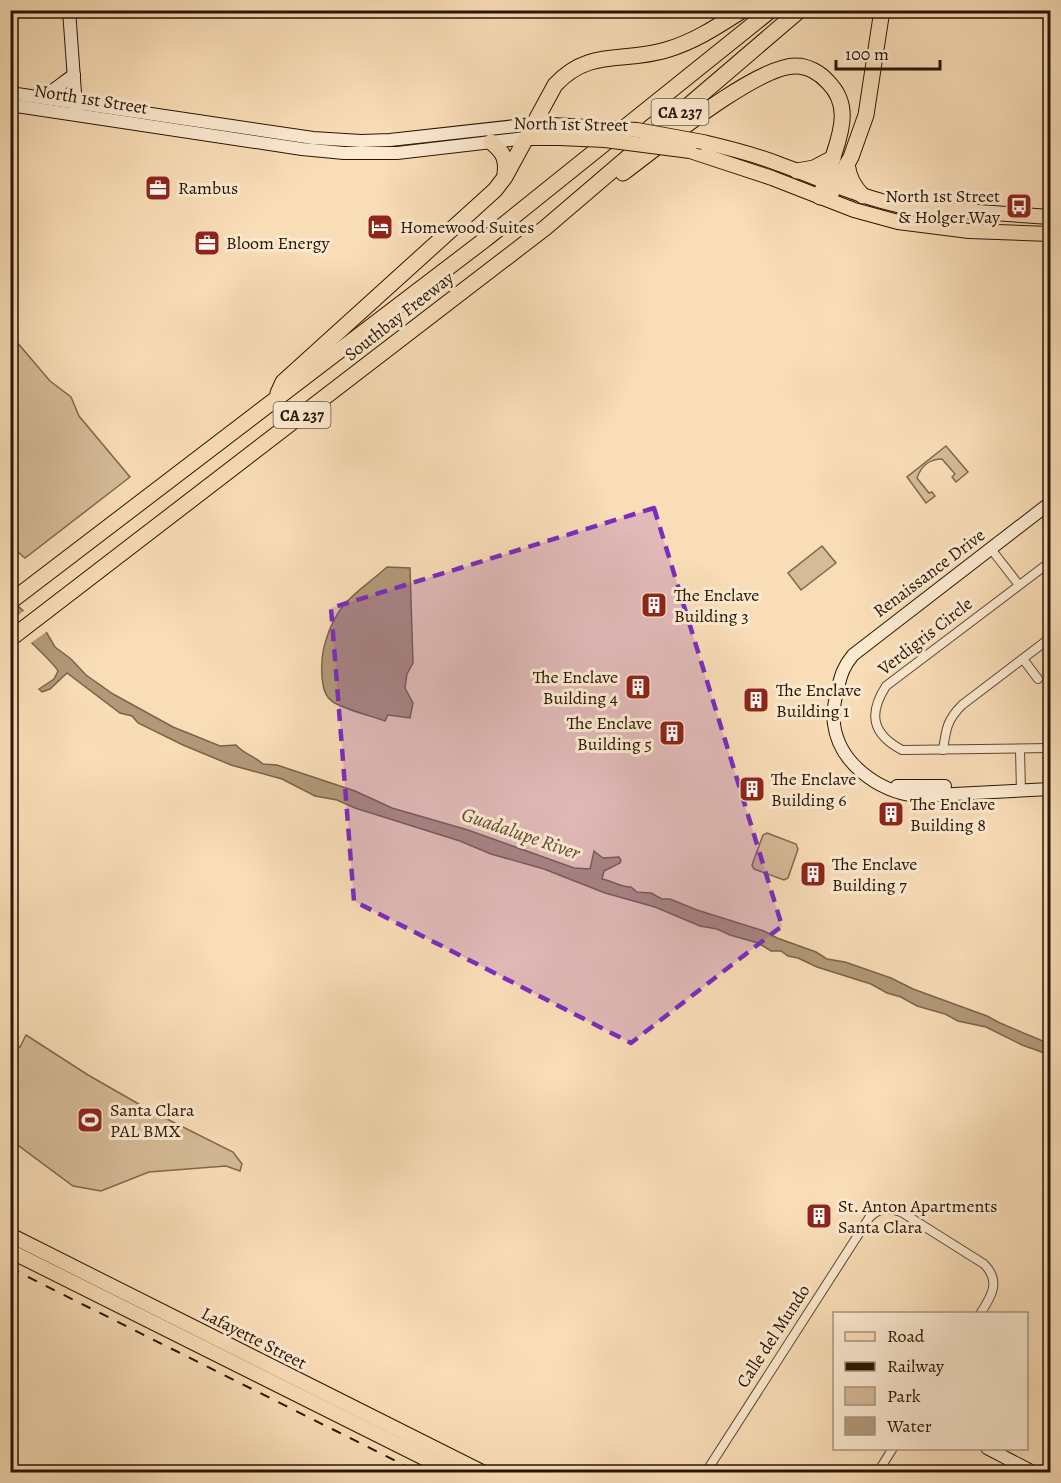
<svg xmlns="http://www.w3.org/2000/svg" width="1061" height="1483" font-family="Alegreya,serif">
  <rect width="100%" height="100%" fill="#f9ddb7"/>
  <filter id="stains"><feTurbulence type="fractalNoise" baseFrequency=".00333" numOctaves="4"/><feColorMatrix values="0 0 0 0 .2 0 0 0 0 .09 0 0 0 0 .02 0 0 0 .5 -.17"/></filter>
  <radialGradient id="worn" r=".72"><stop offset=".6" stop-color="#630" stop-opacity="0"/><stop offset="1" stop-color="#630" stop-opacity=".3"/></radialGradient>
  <!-- green -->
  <g fill="#d6bb98" stroke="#80684d" stroke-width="1.5">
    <path d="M10 334 50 381 71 397 79 416 130 477 25 558 11 546Z"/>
    <path d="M946 446 968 472 956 482 952 477 955 474 942 459C930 459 921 466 917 478L929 493 932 492 935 496 926 503 907 477Z"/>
    <path d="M822 546 836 563 801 590 788 573Z"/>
    <path d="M767 833 796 844 798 849 788 878 784 880 754 869 752 865 763 835Z"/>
    <path d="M26 1035 88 1075 151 1111 233 1152 242 1164 240 1171 226 1166 149 1172 101 1191 73 1186 11 1140V1044L20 1047Z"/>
  </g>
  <!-- water -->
  <g fill="#b29979" stroke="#7b6449" stroke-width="1.5">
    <path d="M387 567 410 568 413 663 407 674 405 688 413 703 410 718 388 715 385 721C371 716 344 709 333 702 324 696 323 686 322 677 321 664 322 652 326 640 338 600 358 593 387 567Z"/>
    <path d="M10 599 45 630 55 647 71 659 86 675 113 694 173 727 220 746 236 745C244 754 254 756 263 764L277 765 355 791 392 808 468 830 574 868 590 869 594 851 603 858 619 857 621 860 620 863 604 871 602 879C613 881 620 887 631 887L637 892 651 893 662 899H670L697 910 764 931 777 938 816 952 827 959 845 962 891 978 913 989 987 1016 1000 1023 1050 1044V1055L1022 1045 986 1027 958 1021 945 1014 917 1006 901 997 887 993 871 984 817 967 798 958 788 956 781 951H771L758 943 730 935 717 929 700 926 655 907 605 893 544 869 491 854 460 841 355 808 337 800 315 796 282 779 231 765 183 745 138 723 132 716 120 713 67 673 50 689 42 692 39 689 54 679 58 671C55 664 19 631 11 623Z"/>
  </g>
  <!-- pier -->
  <path fill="#f9ddb7" d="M26 609 49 630 28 645 10 627 11 621Z"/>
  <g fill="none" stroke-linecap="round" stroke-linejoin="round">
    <!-- street casing -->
    <g stroke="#5d472f" stroke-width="10">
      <g id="street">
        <path d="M991 549 1019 585"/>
        <path d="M1050 562 886 686C868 714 872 734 902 750L1050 748"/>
        <path d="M1023 659 1038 679"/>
        <path d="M943 750C946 729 947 720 962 705L1050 638"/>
        <path d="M1020 750 1021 791"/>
        <path d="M706 1472 869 1218C880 1207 889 1207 903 1213L984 1264C1001 1281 992 1296 980 1314"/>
        <path d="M878 1472 893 1448"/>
      </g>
    </g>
    <!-- secondary casing -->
    <g stroke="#291502" stroke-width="14">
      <g id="secondary">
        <path d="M69 10 76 107"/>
        <path d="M10 93 313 138 361 141 390 140 534 124"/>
        <path d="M42 97C54 91 63 82 74 75"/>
        <path d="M10 105 302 149 344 153H397L526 138"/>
        <path d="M1050 503 853 655C844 666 841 674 838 688 835 699 832 712 834 724 839 764 879 791 915 796L1050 789"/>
        <path d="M897 786H945"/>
        <path d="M987 1448 1033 1472"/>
      </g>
    </g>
    <!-- primary casing -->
    <g stroke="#291502" stroke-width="16">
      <g id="primary">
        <path d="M534 124 570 126"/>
        <path d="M526 138H559"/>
        <path d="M703 142C729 148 754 154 779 164 821 179 861 198 906 207L1050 217"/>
        <path d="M690 151 772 178 854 210 898 222 969 231 1050 234"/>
        <path d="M10 1235 482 1472"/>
        <path d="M10 1251 452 1472"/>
      </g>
    </g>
    <!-- highway casing -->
    <g stroke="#291502" stroke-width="17">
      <g id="highway">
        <path d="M491 142C503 152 507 158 505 174"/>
        <path d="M847 164C849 177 853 186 863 196"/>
        <path d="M797 171 814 168 833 158"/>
        <path d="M623 173C658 147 757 65 796 66 808 66 820 73 828 82 849 103 843 127 834 154 830 168 825 182 820 197"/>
        <path d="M829 197 851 157 866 115 882 10"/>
        <path d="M278 393 283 382 495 190 505 177 555 85C589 48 623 63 666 50 694 42 718 26 743 10"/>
        <path d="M10 602 487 238 771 10"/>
        <path d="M10 639 545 228 800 10"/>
      </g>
    </g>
    <!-- street -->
    <use href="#street" stroke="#fbe9d0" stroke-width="8"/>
    <!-- secondary -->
    <use href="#secondary" stroke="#fbe9d0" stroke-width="12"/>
    <!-- primary -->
    <use href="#primary" stroke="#f9ddb7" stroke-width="14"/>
    <!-- highway -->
    <use href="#highway" stroke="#f9ddb7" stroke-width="15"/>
    <!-- rail -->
    <path stroke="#291502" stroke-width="2" stroke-dasharray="10 10" stroke-linecap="butt" d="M10 1268 418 1472"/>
    <!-- primary-bridge casing -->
    <g stroke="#291502" stroke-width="16" stroke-linecap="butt">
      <g id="primary-bridge">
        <path d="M570 126 637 130 703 142"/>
        <path d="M559 138 605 140 690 151"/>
      </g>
    </g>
    <!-- primary-bridge -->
    <use href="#primary-bridge" stroke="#f9ddb7" stroke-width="14"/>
  </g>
  <!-- marked area -->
  <path fill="#7b2cbf" fill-opacity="0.2" stroke="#7b2cbf" stroke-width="4.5" stroke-dasharray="12 8" stroke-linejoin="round" d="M654 508 782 926 631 1043 354 901 331 608Z"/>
  <!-- icons -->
  <defs>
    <g id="office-square" transform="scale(1.35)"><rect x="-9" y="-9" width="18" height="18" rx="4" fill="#8f2418" stroke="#fbe9d0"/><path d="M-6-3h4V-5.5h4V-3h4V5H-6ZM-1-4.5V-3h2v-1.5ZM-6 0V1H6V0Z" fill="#fff"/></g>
    <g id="bus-square" transform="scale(1.35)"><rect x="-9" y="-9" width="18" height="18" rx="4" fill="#8f2418" stroke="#fbe9d0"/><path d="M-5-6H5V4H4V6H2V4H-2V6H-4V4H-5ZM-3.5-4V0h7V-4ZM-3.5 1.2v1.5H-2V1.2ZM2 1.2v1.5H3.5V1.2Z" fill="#fff"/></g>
    <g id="hotel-square" transform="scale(1.35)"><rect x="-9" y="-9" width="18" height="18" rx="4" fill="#8f2418" stroke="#fbe9d0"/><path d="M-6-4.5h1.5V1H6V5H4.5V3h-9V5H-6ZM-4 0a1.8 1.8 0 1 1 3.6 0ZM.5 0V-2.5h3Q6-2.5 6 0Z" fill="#fff"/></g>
    <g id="building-square" transform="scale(1.35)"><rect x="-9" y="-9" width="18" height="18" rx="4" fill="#8f2418" stroke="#fbe9d0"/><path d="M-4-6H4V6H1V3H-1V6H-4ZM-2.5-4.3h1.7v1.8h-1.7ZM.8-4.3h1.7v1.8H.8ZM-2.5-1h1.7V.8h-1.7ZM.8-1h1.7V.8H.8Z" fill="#fff"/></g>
    <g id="stadium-square" transform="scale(1.35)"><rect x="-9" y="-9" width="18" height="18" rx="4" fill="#8f2418" stroke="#fbe9d0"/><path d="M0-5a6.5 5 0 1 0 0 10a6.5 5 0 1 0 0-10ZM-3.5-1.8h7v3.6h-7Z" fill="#fff"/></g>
  </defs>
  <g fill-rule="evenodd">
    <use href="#office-square" x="158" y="188"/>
    <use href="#bus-square" x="1019" y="206"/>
    <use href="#hotel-square" x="380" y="227"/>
    <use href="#office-square" x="207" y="243"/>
    <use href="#building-square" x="654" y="605"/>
    <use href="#building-square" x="638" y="687"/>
    <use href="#building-square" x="756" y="700"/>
    <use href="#building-square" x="672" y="733"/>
    <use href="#building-square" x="752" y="789"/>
    <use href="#building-square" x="891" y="814"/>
    <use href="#building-square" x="813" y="874"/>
    <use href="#stadium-square" x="90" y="1120"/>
    <use href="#building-square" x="819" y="1216"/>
  </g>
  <g text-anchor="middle" stroke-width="6" stroke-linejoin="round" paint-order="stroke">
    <!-- shield labels -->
    <g fill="#fbe9d0" stroke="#685540" stroke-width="1.5">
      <rect x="651.5" y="99" width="57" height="26" rx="4.5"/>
      <rect x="273.5" y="402" width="57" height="26" rx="4.5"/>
    </g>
    <g font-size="16" font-weight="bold" fill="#291502">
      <text x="680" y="118">CA 237</text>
      <text x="302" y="421">CA 237</text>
    </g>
    <!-- street labels -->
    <g font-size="18" fill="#291502" stroke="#fbe9d0">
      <text transform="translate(91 99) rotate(9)" y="6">North 1st Street</text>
      <text transform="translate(571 124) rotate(1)" y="6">North 1st Street</text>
      <text transform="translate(399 316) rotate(-38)" y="6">Southbay Freeway</text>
      <text transform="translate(929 573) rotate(-37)" y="6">Renaissance Drive</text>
      <text transform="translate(925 636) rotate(-38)" y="6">Verdigris Circle</text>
      <text transform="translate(773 1336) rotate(-57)" y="6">Calle del Mundo</text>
      <text transform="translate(254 1338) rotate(27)" y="6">Lafayette Street</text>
    </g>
    <!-- poi labels -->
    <g font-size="18" fill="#291502" stroke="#fbe9d0" text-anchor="start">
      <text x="178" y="194">Rambus</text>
      <text x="1000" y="202" text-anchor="end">North 1st Street<tspan x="1000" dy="21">&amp; Holger Way</tspan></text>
      <text x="400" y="233">Homewood Suites</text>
      <text x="226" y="249">Bloom Energy</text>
      <text x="674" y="601">The Enclave<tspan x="674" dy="21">Building 3</tspan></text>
      <text x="618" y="683" text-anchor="end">The Enclave<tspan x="618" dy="21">Building 4</tspan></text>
      <text x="776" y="696">The Enclave<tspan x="776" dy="21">Building 1</tspan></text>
      <text x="652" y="729" text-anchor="end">The Enclave<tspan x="652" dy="21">Building 5</tspan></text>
      <text x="771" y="785">The Enclave<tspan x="771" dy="21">Building 6</tspan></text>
      <text x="910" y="810">The Enclave<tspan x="910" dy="21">Building 8</tspan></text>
      <text x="832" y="870">The Enclave<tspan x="832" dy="21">Building 7</tspan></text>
      <text x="110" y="1116">Santa Clara<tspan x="110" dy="21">PAL BMX</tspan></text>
      <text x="838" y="1212">St. Anton Apartments<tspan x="838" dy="21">Santa Clara</tspan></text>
    </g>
    <!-- water labels -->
    <g font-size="20" font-style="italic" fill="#604a32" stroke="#fbe9d0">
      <text transform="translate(521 833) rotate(19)" y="7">Guadalupe River</text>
    </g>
  </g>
  <!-- margin -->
  <rect width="1061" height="1483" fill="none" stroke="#f9ddb7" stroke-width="36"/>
  <rect x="12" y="12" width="1037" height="1459" fill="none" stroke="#291502" stroke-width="3"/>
  <rect x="18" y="18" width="1025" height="1447" fill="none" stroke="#291502" stroke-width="1.5"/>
  <!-- legend -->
  <rect x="833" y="1312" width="195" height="138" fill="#fbe9d0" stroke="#a7947e" stroke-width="1.5"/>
  <rect x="845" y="1332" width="30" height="9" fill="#f9ddb7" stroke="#a7947e" stroke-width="1.5"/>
  <text x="887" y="1342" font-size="18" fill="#291502">Road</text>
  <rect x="845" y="1362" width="30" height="9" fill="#291502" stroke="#a7947e" stroke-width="1.5"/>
  <text x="887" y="1372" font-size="18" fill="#291502">Railway</text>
  <rect x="845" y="1387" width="30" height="18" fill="#d6bb98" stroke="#a7947e" stroke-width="1.5"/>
  <text x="887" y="1402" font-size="18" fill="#291502">Park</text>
  <rect x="845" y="1417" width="30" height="18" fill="#b29979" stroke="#a7947e" stroke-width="1.5"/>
  <text x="887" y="1432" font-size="18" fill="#291502">Water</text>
  <!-- scale -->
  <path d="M836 60v9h104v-9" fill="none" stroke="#291502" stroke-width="3"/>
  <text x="845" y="60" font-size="18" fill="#291502" stroke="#fbe9d0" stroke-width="4.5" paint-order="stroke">100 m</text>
  <rect width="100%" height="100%" filter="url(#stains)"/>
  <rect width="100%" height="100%" fill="url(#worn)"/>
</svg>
